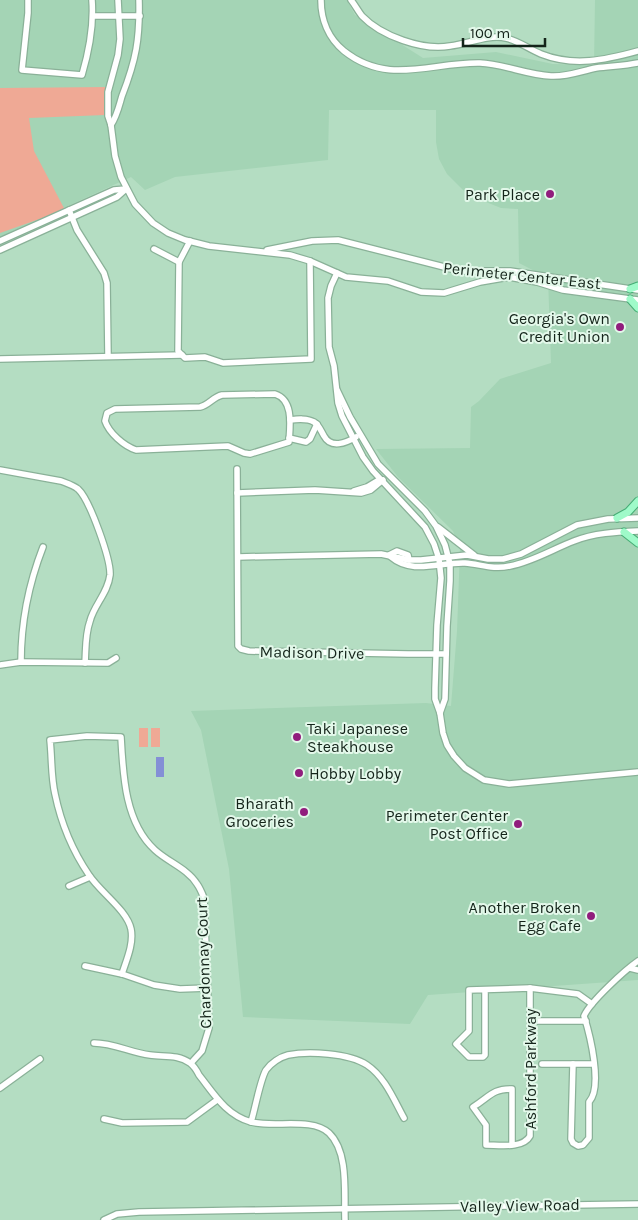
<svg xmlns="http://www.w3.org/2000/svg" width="638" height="1220" font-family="Karla,sans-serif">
  <rect width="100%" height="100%" fill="#b4ddc2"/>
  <!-- built -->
  <path fill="#a4d4b5" d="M0 0H347L355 15 423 58 496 52 553 64 594 65 595 0H638V980L428 995 410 1024 243 1017 229 869 201 730 191 711 426 703 451 706 457 631 460 549 453 531 398 477 376 449 470 448 471 407 479 401 500 379 551 363 548 278 519 263 518 209 501 208 476 198 465 192 447 174 439 159 436 142V110H329L328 160 175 177 145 190 131 177 0 237Z"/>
  <!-- green -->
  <g fill="#efa995">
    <path d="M109 87 105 115 29 118 34 151 65 210 0 233V88Z"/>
    <rect x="139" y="728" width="9" height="19"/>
    <rect x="151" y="728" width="9" height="19"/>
  </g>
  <!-- water -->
  <rect fill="#848fd6" x="156" y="757" width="8" height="20"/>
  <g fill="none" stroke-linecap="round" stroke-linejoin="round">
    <!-- minor casing -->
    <g stroke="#8ab198" stroke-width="8">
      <g id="minor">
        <path d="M28 0V13L22 70 82 75C89 51 94 26 92 0"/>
        <path d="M118 0 120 39 118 55 108 92V116L111 125 115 156 121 177 135 204 153 223 168 233 185 240 209 246 290 255 310 261 346 277 388 281 421 292 444 293 480 282 509 277 537 282 563 290 638 300"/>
        <path d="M321 0C321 19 328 38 344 51 388 86 431 62 480 63 504 64 527 75 551 76 567 77 581 71 596 68 610 66 624 66 638 63"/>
        <path d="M351 0C355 5 358 11 362 16 381 36 423 51 450 46 469 44 487 34 506 38 519 41 529 49 541 54 574 67 605 60 638 51"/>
        <path d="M93 16H140"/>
        <path d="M111 125C117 116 119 106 122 96 136 60 140 39 139 0"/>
        <path d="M69 210 77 230 104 273 107 283 108 356"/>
        <path d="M0 241 114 190 126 189"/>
        <path d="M190 241 179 262 178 351 185 358 205 357 223 363 311 359 310 261"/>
        <path d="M154 249 179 262"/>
        <path d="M0 250 117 197 126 189"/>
        <path d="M267 250 312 241 338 240 460 271H510L638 290"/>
        <path d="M337 273 331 286 328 298 329 347 334 366 338 403 342 416 363 457 373 471 425 527 434 544 439 559 441 578 437 625 435 688V699L440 713 443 733 447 745 454 756 465 768 484 780 509 784 638 772"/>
        <path d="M0 359 182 355"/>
        <path d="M337 390 350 417 378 464 425 511 436 526 445 545 450 564V581L447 626 445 699 440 713"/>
        <path d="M275 394C294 400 290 426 289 442L250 454 244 453 228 446 136 450C124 446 109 433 105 421L107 413 115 409 200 407C209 405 213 397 222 395Z"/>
        <path d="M290 420C298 419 307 418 314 422 319 425 321 431 324 436 331 449 346 443 356 437"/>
        <path d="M289 438 306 442 310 439 317 424"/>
        <path d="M237 469 238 646 241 649 249 651 408 654H446"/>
        <path d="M0 470 61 481C66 483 73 485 78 489 90 500 111 560 110 575 108 593 94 605 90 621 85 635 86 649 85 663"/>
        <path d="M354 491 367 487 377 481"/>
        <path d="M237 493 315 490 361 493 371 490 383 480"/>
        <path d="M438 527 474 555"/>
        <path d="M389 555 397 551 408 555 409 560"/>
        <path d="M238 557 381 554 409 560H421L467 555 488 559H503L521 554 577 525 608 519 638 518"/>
        <path d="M391 557C412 575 440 562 465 563 480 564 493 570 510 566 532 562 553 549 574 541 594 533 616 532 638 531"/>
        <path d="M21 662C21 624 29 583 43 547"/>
        <path d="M0 665 21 662 108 663 116 658"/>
        <path d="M69 886 90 877"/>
        <path d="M85 966 122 974 154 985 180 989 208 988"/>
        <path d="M630 968 638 970"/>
        <path d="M122 974C126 961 134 944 131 929 127 910 100 892 89 875 72 850 61 823 55 794 51 777 52 758 50 740L87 736 121 737C123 775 125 823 155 850 168 862 188 869 197 884 200 888 202 893 204 898L209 1028 202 1051 191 1063"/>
        <path d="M485 990V1055L483 1057H469L456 1044 469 1031V990L530 988 578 994 592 1004"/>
        <path d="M530 1021H586"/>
        <path d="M94 1043C114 1043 131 1053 150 1055 163 1057 178 1054 190 1063 194 1066 197 1071 199 1075 214 1094 226 1115 251 1122 274 1128 312 1117 329 1133 349 1152 344 1194 345 1220"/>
        <path d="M542 1064H573L571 1139 573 1143 578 1146 583 1145 589 1138V1102C603 1087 590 1035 584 1016 590 1002 625 970 638 961"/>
        <path d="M573 1064H594"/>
        <path d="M0 1088 40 1059"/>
        <path d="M104 1119 122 1123 187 1122 217 1100"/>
        <path d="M251 1122C255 1110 260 1080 266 1070 271 1063 280 1057 288 1055 308 1051 349 1053 367 1065 385 1077 394 1100 404 1118"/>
        <path d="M512 1144V1089C491 1089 490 1097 473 1107L486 1125V1145C499 1145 523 1149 530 1136V988"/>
        <path d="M104 1220 117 1214 139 1212 638 1204"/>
      </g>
    </g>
    <!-- major casing -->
    <g stroke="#45ac74" stroke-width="9">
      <g id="major">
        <path d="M630 289 638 286"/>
        <path d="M630 299 638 308"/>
        <path d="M617 518 628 512 638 501"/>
        <path d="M624 532 638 543"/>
      </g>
    </g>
    <!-- minor -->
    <use href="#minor" stroke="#fff" stroke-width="5.5"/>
    <!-- major -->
    <use href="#major" stroke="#9ffac9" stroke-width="7"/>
  </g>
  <!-- markers -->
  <g fill="#911d7d" stroke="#e3f8ea" stroke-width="2">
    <circle cx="550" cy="194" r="5"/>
    <circle cx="620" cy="327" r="5"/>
    <circle cx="297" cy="737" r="5"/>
    <circle cx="299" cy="773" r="5"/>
    <circle cx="304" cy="812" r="5"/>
    <circle cx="518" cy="824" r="5"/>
    <circle cx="591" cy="916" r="5"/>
  </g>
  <g text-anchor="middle" stroke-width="4" stroke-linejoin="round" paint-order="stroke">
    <!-- poi labels -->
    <g font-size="16" fill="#14241a" stroke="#e3f8ea" text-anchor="end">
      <text x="540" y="200">Park Place</text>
      <text x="610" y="324">Georgia's Own<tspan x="610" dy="18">Credit Union</tspan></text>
      <text x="307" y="734" text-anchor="start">Taki Japanese<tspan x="307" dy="18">Steakhouse</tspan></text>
      <text x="309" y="779" text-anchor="start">Hobby Lobby</text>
      <text x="294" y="809">Bharath<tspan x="294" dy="18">Groceries</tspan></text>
      <text x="508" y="821">Perimeter Center<tspan x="508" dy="18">Post Office</tspan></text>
      <text x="581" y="913">Another Broken<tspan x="581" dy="18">Egg Cafe</tspan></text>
    </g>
    <!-- street labels -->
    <g font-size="16" fill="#14241a" stroke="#e3f8ea">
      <text transform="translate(522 275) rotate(6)" y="6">Perimeter Center East</text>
      <text transform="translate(312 652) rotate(1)" y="6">Madison Drive</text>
      <text transform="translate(203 963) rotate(-92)" y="6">Chardonnay Court</text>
      <text transform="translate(530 1069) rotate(-90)" y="6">Ashford Parkway</text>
      <text transform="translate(520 1205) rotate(-1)" y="6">Valley View Road</text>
    </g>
  </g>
  <!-- scale -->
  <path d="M463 38v8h82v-8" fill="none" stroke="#14241a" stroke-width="2.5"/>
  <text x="470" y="38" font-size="15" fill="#14241a" stroke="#e3f8ea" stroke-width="4" paint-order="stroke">100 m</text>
</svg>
